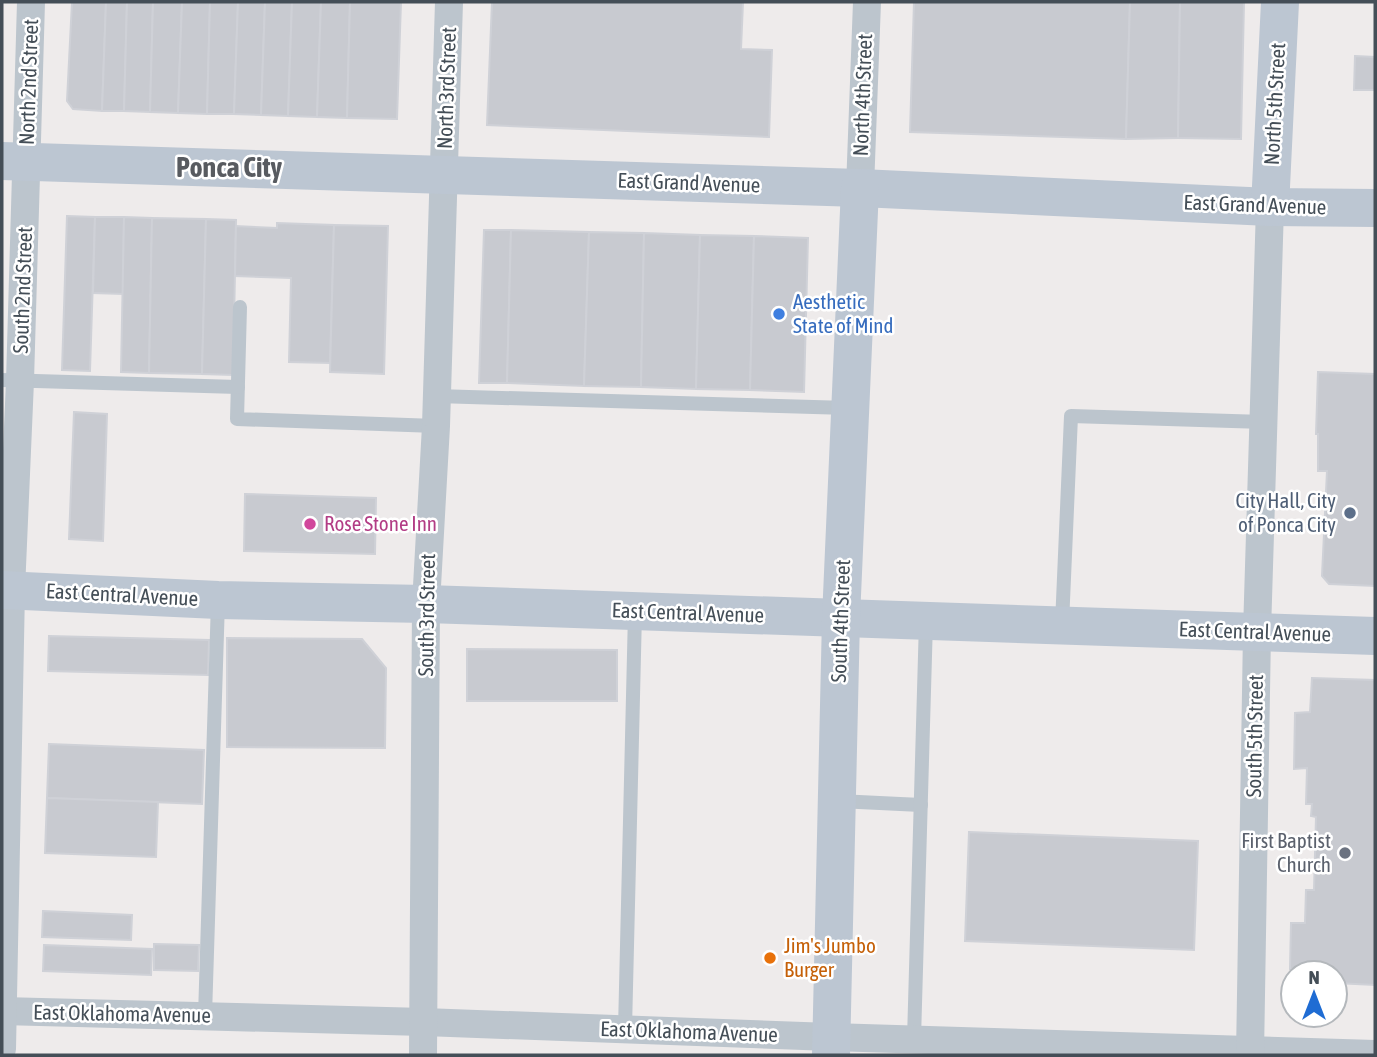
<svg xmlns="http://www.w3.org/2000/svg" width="1377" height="1057" font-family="'Asap Condensed',sans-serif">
  <rect width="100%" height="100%" fill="#eeebeb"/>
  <!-- building -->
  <g fill="#c8cad0" stroke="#cfd1d7" stroke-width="2">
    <path d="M72 2H106L102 111 73 109 67 101Z"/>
    <path d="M106 2H127L124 111H102Z"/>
    <path d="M127 2H153L150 112 124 111Z"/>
    <path d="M153 2H182L178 113 150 112Z"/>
    <path d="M182 2H210L207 114 178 113Z"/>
    <path d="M210 2H238L234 114H207Z"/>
    <path d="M238 2H265L261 115 234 114Z"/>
    <path d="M265 2H292L288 116 261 115Z"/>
    <path d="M292 2H321L317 117 288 116Z"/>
    <path d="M321 2H350L347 118 317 117Z"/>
    <path d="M350 2H401L397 119 347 118Z"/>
    <path d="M492 2H743L741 49 772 50 769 137 487 125Z"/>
    <path d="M914 2H1130L1126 139 910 132Z"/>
    <path d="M1130 2H1180L1178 138 1126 139Z"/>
    <path d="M1180 2H1244L1241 139 1178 138Z"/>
    <path d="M1355 56 1375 57V90H1354Z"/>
    <path d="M67 216 95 217 90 371 62 370Z"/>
    <path d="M95 217H124L123 294 93 293Z"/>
    <path d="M124 217 152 218 149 373 121 372Z"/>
    <path d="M152 218 206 219 202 374 149 373Z"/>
    <path d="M206 219 236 220 233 375 202 374Z"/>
    <path d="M277 223 334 225 330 363 289 362 291 278 235 276 236 226 277 228Z"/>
    <path d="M334 225 388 226 384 374 330 372Z"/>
    <path d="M484 230H511L507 383H479Z"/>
    <path d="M511 230 589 232 584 386 507 383Z"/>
    <path d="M589 232 644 233 641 387 584 386Z"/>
    <path d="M644 233 700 235 696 389 641 387Z"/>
    <path d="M700 235 754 236 750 390 696 389Z"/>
    <path d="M754 236 808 238 804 392 750 390Z"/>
    <path d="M1318 372 1375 374V586L1329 584 1322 576 1327 471H1318V434H1316Z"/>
    <path d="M74 412 107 414 103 541 69 539Z"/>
    <path d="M245 494 376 498 375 554 244 551Z"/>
    <path d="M49 636 209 640 208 675 48 671Z"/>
    <path d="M227 638 362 639 386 668 385 748 227 747Z"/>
    <path d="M467 649 617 650V701H467Z"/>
    <path d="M1312 678 1375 680V985L1335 983V973H1305V969H1290L1291 923H1305L1306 890H1314L1316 817 1311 816 1312 804H1306L1307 768 1294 769 1295 713 1310 712Z"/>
    <path d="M49 744 204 750 202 804 47 798Z"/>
    <path d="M47 798 158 802 156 857 45 853Z"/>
    <path d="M969 832 1198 841 1194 950 965 941Z"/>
    <path d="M43 911 132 915 131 940 42 937Z"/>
    <path d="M154 944 199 945 198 971 154 970Z"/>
    <path d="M44 945 152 949 151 975 43 971Z"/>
  </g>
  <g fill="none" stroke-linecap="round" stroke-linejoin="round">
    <!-- lane -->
    <g stroke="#bcc5cd" stroke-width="14">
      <path d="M240 307 237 419 436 426"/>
      <path d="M2 380 238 387"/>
      <path d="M436 396 848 408"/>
      <path d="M1062 624 1071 416 1264 422"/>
      <path d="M838 801 921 805"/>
      <path d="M205 1016 218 601"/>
      <path d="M625 1029 635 613"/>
      <path d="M914 1039 926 621"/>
    </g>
    <!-- street -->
    <g stroke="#bcc5cd" stroke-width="28">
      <path d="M860 188 867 2"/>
      <path d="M2 1011 424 1022 831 1037 1375 1054"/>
      <path d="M2 1049 11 590 20 381 31 2"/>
      <path d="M423 1055 426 604 436 426 449 2"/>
      <path d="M1250 1055 1257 632 1270 207"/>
    </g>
    <!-- secondary -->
    <g stroke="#bcc6d2" stroke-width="38">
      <path d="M2 161 860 188 1270 207 1375 208"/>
      <path d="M1270 207 1280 2"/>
      <path d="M2 590 218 600 426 604 1375 636"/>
      <path d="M831 1055 841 618 860 188"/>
    </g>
  </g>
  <!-- markers -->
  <circle fill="#3f7fe0" stroke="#fff" stroke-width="2.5" cx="779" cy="314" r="7"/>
  <circle fill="#5c6f8a" stroke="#fff" stroke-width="2.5" cx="1350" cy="513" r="7"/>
  <circle fill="#d1479c" stroke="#fff" stroke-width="2.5" cx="310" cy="524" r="7"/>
  <circle fill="#6b7280" stroke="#fff" stroke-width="2.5" cx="1345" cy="853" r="7"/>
  <circle fill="#e8710a" stroke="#fff" stroke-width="2.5" cx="770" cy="958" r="7"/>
  <g text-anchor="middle" stroke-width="5" stroke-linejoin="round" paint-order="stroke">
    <!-- street labels -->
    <g font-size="21" fill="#444e57" stroke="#fff">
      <text transform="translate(29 82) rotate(-88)" y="7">North 2nd Street</text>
      <text transform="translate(447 88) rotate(-88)" y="7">North 3rd Street</text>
      <text transform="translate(863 95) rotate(-88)" y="7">North 4th Street</text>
      <text transform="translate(1275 104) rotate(-87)" y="7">North 5th Street</text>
      <text transform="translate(689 183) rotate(2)" y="7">East Grand Avenue</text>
      <text transform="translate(1255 205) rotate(2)" y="7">East Grand Avenue</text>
      <text transform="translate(23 290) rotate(-88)" y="7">South 2nd Street</text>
      <text transform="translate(122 595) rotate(3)" y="7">East Central Avenue</text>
      <text transform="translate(688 613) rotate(2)" y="7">East Central Avenue</text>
      <text transform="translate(427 615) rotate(-89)" y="7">South 3rd Street</text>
      <text transform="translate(841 621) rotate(-88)" y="7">South 4th Street</text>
      <text transform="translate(1255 632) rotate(2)" y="7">East Central Avenue</text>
      <text transform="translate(1255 736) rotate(-89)" y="7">South 5th Street</text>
      <text transform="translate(122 1014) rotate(1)" y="7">East Oklahoma Avenue</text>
      <text transform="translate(689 1032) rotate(2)" y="7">East Oklahoma Avenue</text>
    </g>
    <!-- shop labels -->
    <g font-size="21" fill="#366cbe" stroke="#fff" text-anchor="start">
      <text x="793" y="309">Aesthetic<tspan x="793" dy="24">State of Mind</tspan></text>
    </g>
    <!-- service labels -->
    <g font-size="21" fill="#4e5e75" stroke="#fff" text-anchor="end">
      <text x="1336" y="508">City Hall, City<tspan x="1336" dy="24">of Ponca City</tspan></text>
    </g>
    <!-- hotel labels -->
    <g font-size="21" fill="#b23c85" stroke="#fff" text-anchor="start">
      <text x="324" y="531">Rose Stone Inn</text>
    </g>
    <!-- worship labels -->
    <g font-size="21" fill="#5b616d" stroke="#fff" text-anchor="end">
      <text x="1331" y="848">First Baptist<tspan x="1331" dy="24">Church</tspan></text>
    </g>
    <!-- food labels -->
    <g font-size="21" fill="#c56008" stroke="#fff" text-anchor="start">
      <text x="784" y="953">Jim's Jumbo<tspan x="784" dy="24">Burger</tspan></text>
    </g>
    <!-- district labels -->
    <g font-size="28" font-weight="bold" fill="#585b60" stroke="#fff">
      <text x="229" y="177">Ponca City</text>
    </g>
  </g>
  <!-- border -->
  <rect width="1377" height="1057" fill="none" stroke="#444e57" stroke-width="7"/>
  <!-- north arrow -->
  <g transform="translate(1314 994)"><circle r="33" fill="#ffffff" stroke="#b4b8bc" stroke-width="2"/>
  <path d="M0-5L12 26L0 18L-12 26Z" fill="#1f6cd3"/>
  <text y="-10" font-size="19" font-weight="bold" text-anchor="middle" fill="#444e57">N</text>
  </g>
</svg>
